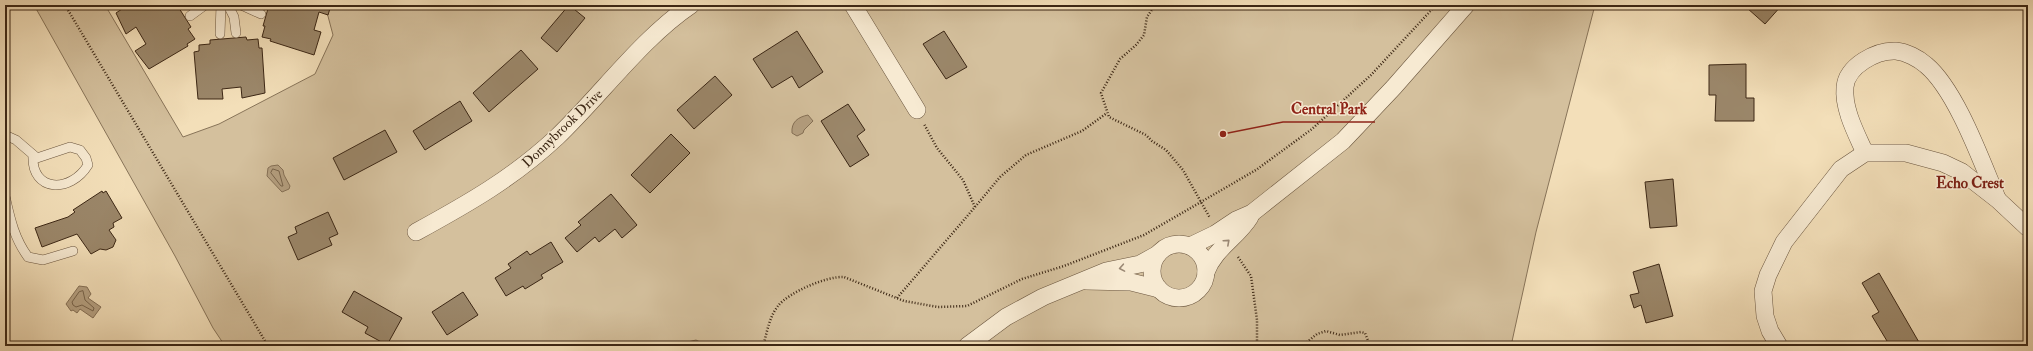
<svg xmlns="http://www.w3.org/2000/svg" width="2033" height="351" font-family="'IM FELL Double Pica',serif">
  <rect width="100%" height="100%" fill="#f3dfb9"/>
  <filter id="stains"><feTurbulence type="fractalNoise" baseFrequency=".005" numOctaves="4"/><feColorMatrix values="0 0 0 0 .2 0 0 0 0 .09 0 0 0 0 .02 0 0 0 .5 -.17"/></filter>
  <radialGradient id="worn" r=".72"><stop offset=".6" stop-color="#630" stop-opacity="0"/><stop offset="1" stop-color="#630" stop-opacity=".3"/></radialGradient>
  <!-- green -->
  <path fill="#d4c09d" stroke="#887459" d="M34 5H105L183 137 219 124 315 74 333 35 325 5H1595L1536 232 1511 346H225L213 328 175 256Z"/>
  <!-- water -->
  <g fill="#b5a081" stroke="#857056">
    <path d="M808 115 813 121 804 130 803 133 797 136 792 133C791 122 798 117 808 115Z"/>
    <path d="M278 165 283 170 284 175 290 186 289 189 282 192 267 176 268 168 271 166Z"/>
    <path d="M79 286 87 287 91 294 88 298 101 307 93 318 80 309 77 313 73 310 71 311 66 304Z"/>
    <path d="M696 340 708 346H671Z"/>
  </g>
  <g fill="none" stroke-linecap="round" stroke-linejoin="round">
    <!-- shore -->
    <g stroke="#78644b" stroke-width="1">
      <path d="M273 169 279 171 283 186H281L271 173Z"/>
      <path d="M83 291 85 300 94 308 93 311 82 305 76 307 73 305 72 302 79 292Z"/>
    </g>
  </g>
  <!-- building -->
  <g fill="#9b876a" stroke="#3c2715">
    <path d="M128 5H177L191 27 188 29 195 39 187 44 188 46 149 69 135 51 146 44 136 27 126 34 116 13Z"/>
    <path d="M269 5H331L328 15 319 12 314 30 321 32 314 55 270 41 271 39 262 37 265 26H263Z"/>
    <path d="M569 5 585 18 557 52 541 38Z"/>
    <path d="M1750 5H1782L1765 24 1747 8Z"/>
    <path d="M797 31 823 72 799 88 792 76 772 88 753 59Z"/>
    <path d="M944 31 967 67 946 79 923 44Z"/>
    <path d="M246 37 247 40 258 39 259 48H262L265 93 242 98 241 87 222 89 223 99H198L194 52 199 51V45L210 44V40Z"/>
    <path d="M521 50 538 69 489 112 473 93Z"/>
    <path d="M1746 64V98H1754V121H1715L1716 95H1709V65Z"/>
    <path d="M715 76 732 95 694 129 677 110Z"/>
    <path d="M460 101 472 121 425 150 413 131Z"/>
    <path d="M848 104 865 130 857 136 869 155 850 167 821 121Z"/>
    <path d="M385 130 397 152 344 180 333 158Z"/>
    <path d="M671 134 690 153 650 193 631 175Z"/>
    <path d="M1673 179 1677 226 1650 228 1645 182Z"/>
    <path d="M102 191 103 193 106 191 122 218 113 223 114 227 109 230 116 240 113 247 106 250 100 249 91 254 77 234 42 247 35 228 68 217 75 212 73 210Z"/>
    <path d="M611 194 637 225 622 238 615 229 599 242 595 237 577 252 565 238 581 225 578 222Z"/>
    <path d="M328 212 338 234 329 238 332 245 298 260 288 237 297 233 295 227Z"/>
    <path d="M551 242 563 262 541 275 543 278 525 289 523 286 506 296 495 278 511 268 508 264 527 251 530 255Z"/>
    <path d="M1659 264 1673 316 1646 323 1641 305 1634 308 1630 295 1639 293 1633 272Z"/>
    <path d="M1879 273 1920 344 1917 346H1890L1872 316 1879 312 1862 283Z"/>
    <path d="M354 291 402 318 387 345 365 333 368 327 342 312Z"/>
    <path d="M463 292 478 315 447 335 432 312Z"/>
    <path d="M5 297 9 304 5 306Z"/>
  </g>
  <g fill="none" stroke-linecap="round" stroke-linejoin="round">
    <!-- service casing -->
    <g stroke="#6a553e" stroke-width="10">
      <g id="service">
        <path d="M228 5 234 17 236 33"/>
        <path d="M241 5 261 14"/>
        <path d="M190 16 205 5"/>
        <path d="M220 34 221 5"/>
        <path d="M5 135 16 140 37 158 70 147 80 150 86 158 88 165C71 193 31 193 33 155"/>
        <path d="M5 196C10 218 14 238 28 257L43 260 73 251"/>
      </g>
    </g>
    <!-- minor casing -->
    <g stroke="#6a553e" stroke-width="18">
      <g id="minor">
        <path d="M853 5 917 110"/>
        <path d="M1865 153C1856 133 1843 109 1845 87 1847 66 1876 50 1896 51 1906 52 1918 58 1926 65 1956 90 1981 160 1997 198"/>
        <path d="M416 232C469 203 513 178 557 137 601 95 642 38 691 5"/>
        <circle cx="1179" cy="271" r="27"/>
        <path d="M1190 246 1215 234 1236 220 1252 213 1343 141 1394 87 1466 5"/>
        <path d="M1206 272C1215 248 1237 238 1250 217"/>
        <path d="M1086 281 1131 282 1159 289"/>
        <path d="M967 346 1006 317 1043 297 1106 271 1140 264 1158 254"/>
        <path d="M1779 346 1770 331 1765 316 1763 291 1768 275 1784 242 1841 169 1865 153H1906L1943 163 1962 172 1998 200 2028 228"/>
      </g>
    </g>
    <!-- path -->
    <g stroke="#3c2715" stroke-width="2.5" stroke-dasharray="1 2" stroke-linecap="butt">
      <path d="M65 5 268 346"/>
      <path d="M1155 5 1147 17 1144 35 1136 45 1120 59 1101 93 1109 117 1146 135 1152 141 1166 150 1183 170 1210 218"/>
      <path d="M975 207 1000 177 1026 155 1082 131 1107 113"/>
      <path d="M1238 257 1251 276 1257 320V346"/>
      <path d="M897 298 975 207 963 180 937 148 924 124"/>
      <path d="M763 346C767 333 769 317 778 306 789 292 827 276 844 277L904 301 938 307 967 306 1022 279 1064 266 1144 235 1256 170 1312 129 1371 75 1436 5"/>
      <path d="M1302 346 1317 334 1326 331 1340 335 1361 332 1365 333 1370 346"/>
    </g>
    <!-- service -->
    <use href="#service" stroke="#f7ead2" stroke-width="9"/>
    <!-- minor -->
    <use href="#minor" stroke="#f7ead2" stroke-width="17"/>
  </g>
  <!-- one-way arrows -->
  <defs><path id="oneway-chevron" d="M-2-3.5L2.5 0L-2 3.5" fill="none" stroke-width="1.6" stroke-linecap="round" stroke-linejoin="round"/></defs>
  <g stroke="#9a8874">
    <use href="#oneway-chevron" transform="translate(1227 242) rotate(-42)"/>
    <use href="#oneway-chevron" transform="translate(1122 268) rotate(170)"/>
  </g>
  <g text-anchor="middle" stroke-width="3" stroke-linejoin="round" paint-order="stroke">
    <!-- street labels -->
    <g font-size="14" fill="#3c2715" stroke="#f7ead2">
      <text transform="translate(562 128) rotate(-44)" y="5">Donnybrook Drive</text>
    </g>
    <!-- neighbourhood labels -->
    <g font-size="15" font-weight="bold" fill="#7a1f14" stroke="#f7ead2">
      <text x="1970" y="188">Echo Crest</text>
    </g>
  </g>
  <!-- callouts -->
  <path fill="none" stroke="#8f2418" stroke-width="1.5" d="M1223 134L1283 122H1375"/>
  <circle fill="#8f2418" stroke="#f7ead2" stroke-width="1.5" cx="1223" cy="134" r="4"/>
  <g font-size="15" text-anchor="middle" font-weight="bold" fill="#8f2418" stroke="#f7ead2" stroke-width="3" stroke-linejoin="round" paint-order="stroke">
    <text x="1329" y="114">Central Park</text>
  </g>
  <!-- margin -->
  <rect width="2033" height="351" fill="none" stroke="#f3dfb9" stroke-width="20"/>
  <rect x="6" y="6" width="2021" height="339" fill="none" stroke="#3c2715" stroke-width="2"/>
  <rect x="10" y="10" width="2013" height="331" fill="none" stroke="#3c2715"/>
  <rect width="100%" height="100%" filter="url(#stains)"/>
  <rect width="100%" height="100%" fill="url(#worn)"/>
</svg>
